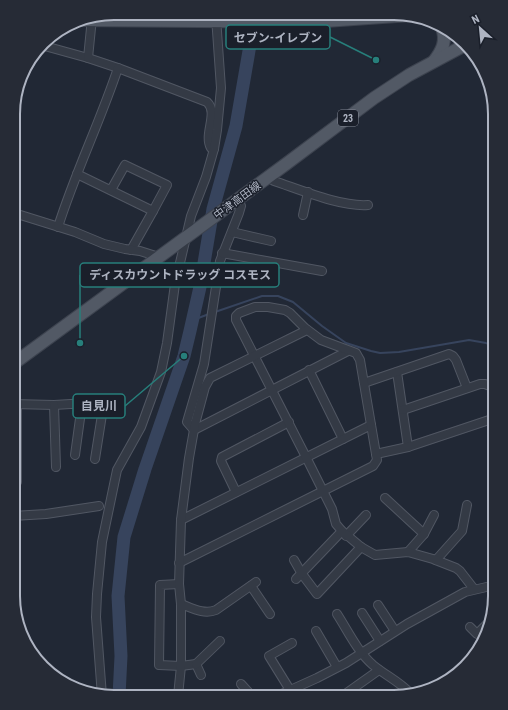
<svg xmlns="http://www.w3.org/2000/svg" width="508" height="710" font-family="'Roboto Condensed','Noto Sans JP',sans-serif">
  <rect width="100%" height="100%" fill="#212835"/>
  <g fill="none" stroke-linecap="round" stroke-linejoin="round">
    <!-- stream -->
    <g stroke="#37445d" stroke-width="2">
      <path d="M215 312 262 296H278L293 302 322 326 346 343 371 351 380 353 399 352 469 340 486 343 495 348"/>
      <path d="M193 320 209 314"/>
    </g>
    <!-- river -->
    <path stroke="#37445d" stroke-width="13" d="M119 696 121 656 118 596 124 537 145 469 184 356 190 331 200 287 213 209 236 126 255 16"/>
    <!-- street casing -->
    <g stroke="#515763" stroke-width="10">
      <g id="street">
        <path d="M41 45 88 58 118 68 207 102C219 113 203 134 211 148L214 149"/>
        <path d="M88 58 92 18"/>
        <path d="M77 174 153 211 131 250"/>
        <path d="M268 177 274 181C301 190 341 207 368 205"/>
        <path d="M111 190 125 165 167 185 153 211"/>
        <path d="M238 200 241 206 239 213 220 261 204 364 187 422 194 430 348 351"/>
        <path d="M14 213 75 232 104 244 125 249 140 251 159 257"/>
        <path d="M303 215 308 192"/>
        <path d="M58 227C75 173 100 122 118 68"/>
        <path d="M232 232 271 241"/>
        <path d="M222 253 322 271"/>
        <path d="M309 370 343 439"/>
        <path d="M397 372 408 447"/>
        <path d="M364 383 449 354 453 356 456 360 467 388"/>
        <path d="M13 404 54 405 104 402 95 459"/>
        <path d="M54 405 56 467"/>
        <path d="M403 410 480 384H485L495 388"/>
        <path d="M376 454 408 447 495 418"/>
        <path d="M75 455 82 404"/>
        <path d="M17 482V404"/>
        <path d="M236 492 221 461 222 457 289 422"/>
        <path d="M385 498 424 534"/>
        <path d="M492 512 495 515"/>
        <path d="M13 516 46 514 99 506"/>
        <path d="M181 520 371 425"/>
        <path d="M346 536 366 515"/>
        <path d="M408 552 424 534 434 515"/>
        <path d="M294 560 302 574 317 594 361 547"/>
        <path d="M436 560 462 531 467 505"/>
        <path d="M179 563 373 466 377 460 376 454 361 366 360 360 356 353 321 340 305 328 290 313 285 310 268 307H255L239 313 236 316V320L306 457 332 509 336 524 342 531 361 547 375 555 408 552 433 559 456 568 460 571 474 589"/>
        <path d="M296 579 342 531"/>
        <path d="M179 584 160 585 159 665 181 666 196 664 201 675"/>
        <path d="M251 586 270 614"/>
        <path d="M181 604C192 608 204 615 216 610L256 582"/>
        <path d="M378 605 395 631"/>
        <path d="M362 613 380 641"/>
        <path d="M337 614C348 631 357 651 373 665 385 675 400 682 410 693"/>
        <path d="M470 627 477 634 488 623"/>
        <path d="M316 631 337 667"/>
        <path d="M196 664 220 641"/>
        <path d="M241 684 253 697"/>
        <path d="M290 690 269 656 292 643"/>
        <path d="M102 696 96 617 97 594 102 542 117 470 141 427 161 372 167 343 175 284 191 216 206 177 214 149 217 130 221 88 216 17"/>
        <path d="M178 696 181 666V604L179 584 181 520 189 458 195 424 205 387 210 378 307 330"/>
        <path d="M275 697 317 678 346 663 407 624 465 592 495 585"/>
        <path d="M341 697 379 670"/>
      </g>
    </g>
    <!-- primary casing -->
    <g stroke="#3d434f" stroke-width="14">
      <g id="primary">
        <path d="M78 20 311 22 411 15"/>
        <path d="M434 61C442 51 447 41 442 28"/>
        <path d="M13 364 286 164 374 98 409 75 465 45"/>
      </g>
    </g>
    <!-- street -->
    <use href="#street" stroke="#343a45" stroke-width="8"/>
    <!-- primary -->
    <use href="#primary" stroke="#525965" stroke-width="12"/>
  </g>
  <g text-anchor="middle" stroke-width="3" stroke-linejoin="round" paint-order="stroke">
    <!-- shield labels -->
    <rect fill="#1a1f2a" stroke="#828794" stroke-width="1" x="338" y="110" width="20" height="16" rx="3"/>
    <g font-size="10" font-weight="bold" fill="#aeb4c2">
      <text x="348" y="122">23</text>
    </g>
    <!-- street labels -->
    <g font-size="11" fill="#aeb4c2" stroke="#1a1f2a">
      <text transform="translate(237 200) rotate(-36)" y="4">中津高田線</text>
    </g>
  </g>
  <!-- crop -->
  <path d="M0 0H508V710H0ZM114 20H394A94 94 0 0 1 488 114V596A94 94 0 0 1 394 690H114A94 94 0 0 1 20 596V114A94 94 0 0 1 114 20Z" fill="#262b36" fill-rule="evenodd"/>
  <path fill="none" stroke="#aeb4c2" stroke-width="2" d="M114 20H394A94 94 0 0 1 488 114V596A94 94 0 0 1 394 690H114A94 94 0 0 1 20 596V114A94 94 0 0 1 114 20Z"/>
  <!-- callouts -->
  <path fill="none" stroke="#277f7b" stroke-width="1.5" d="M376 60L330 37M80 343L80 275M184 356L125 406"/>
  <g fill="#277f7b" stroke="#1a1f2a" stroke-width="1.5">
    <circle cx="376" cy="60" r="4"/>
    <circle cx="80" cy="343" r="4"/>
    <circle cx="184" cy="356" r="4"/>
  </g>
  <g fill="#1a1f2a" stroke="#277f7b" stroke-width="1.5">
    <rect x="226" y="25" width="104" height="24" rx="4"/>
    <rect x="80" y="263" width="199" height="24" rx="4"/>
    <rect x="73" y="394" width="52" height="24" rx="4"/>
  </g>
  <g font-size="12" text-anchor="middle" font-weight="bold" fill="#aeb4c2">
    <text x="278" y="42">セブン-イレブン</text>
    <text x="180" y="279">ディスカウントドラッグ コスモス</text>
    <text x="99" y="410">自見川</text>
  </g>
  <!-- north arrow -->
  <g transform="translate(480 28) rotate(333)" stroke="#1a1f2a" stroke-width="3" paint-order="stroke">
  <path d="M0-3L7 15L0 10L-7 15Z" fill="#aeb4c2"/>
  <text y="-6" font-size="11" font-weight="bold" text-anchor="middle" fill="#aeb4c2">N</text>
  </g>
</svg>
